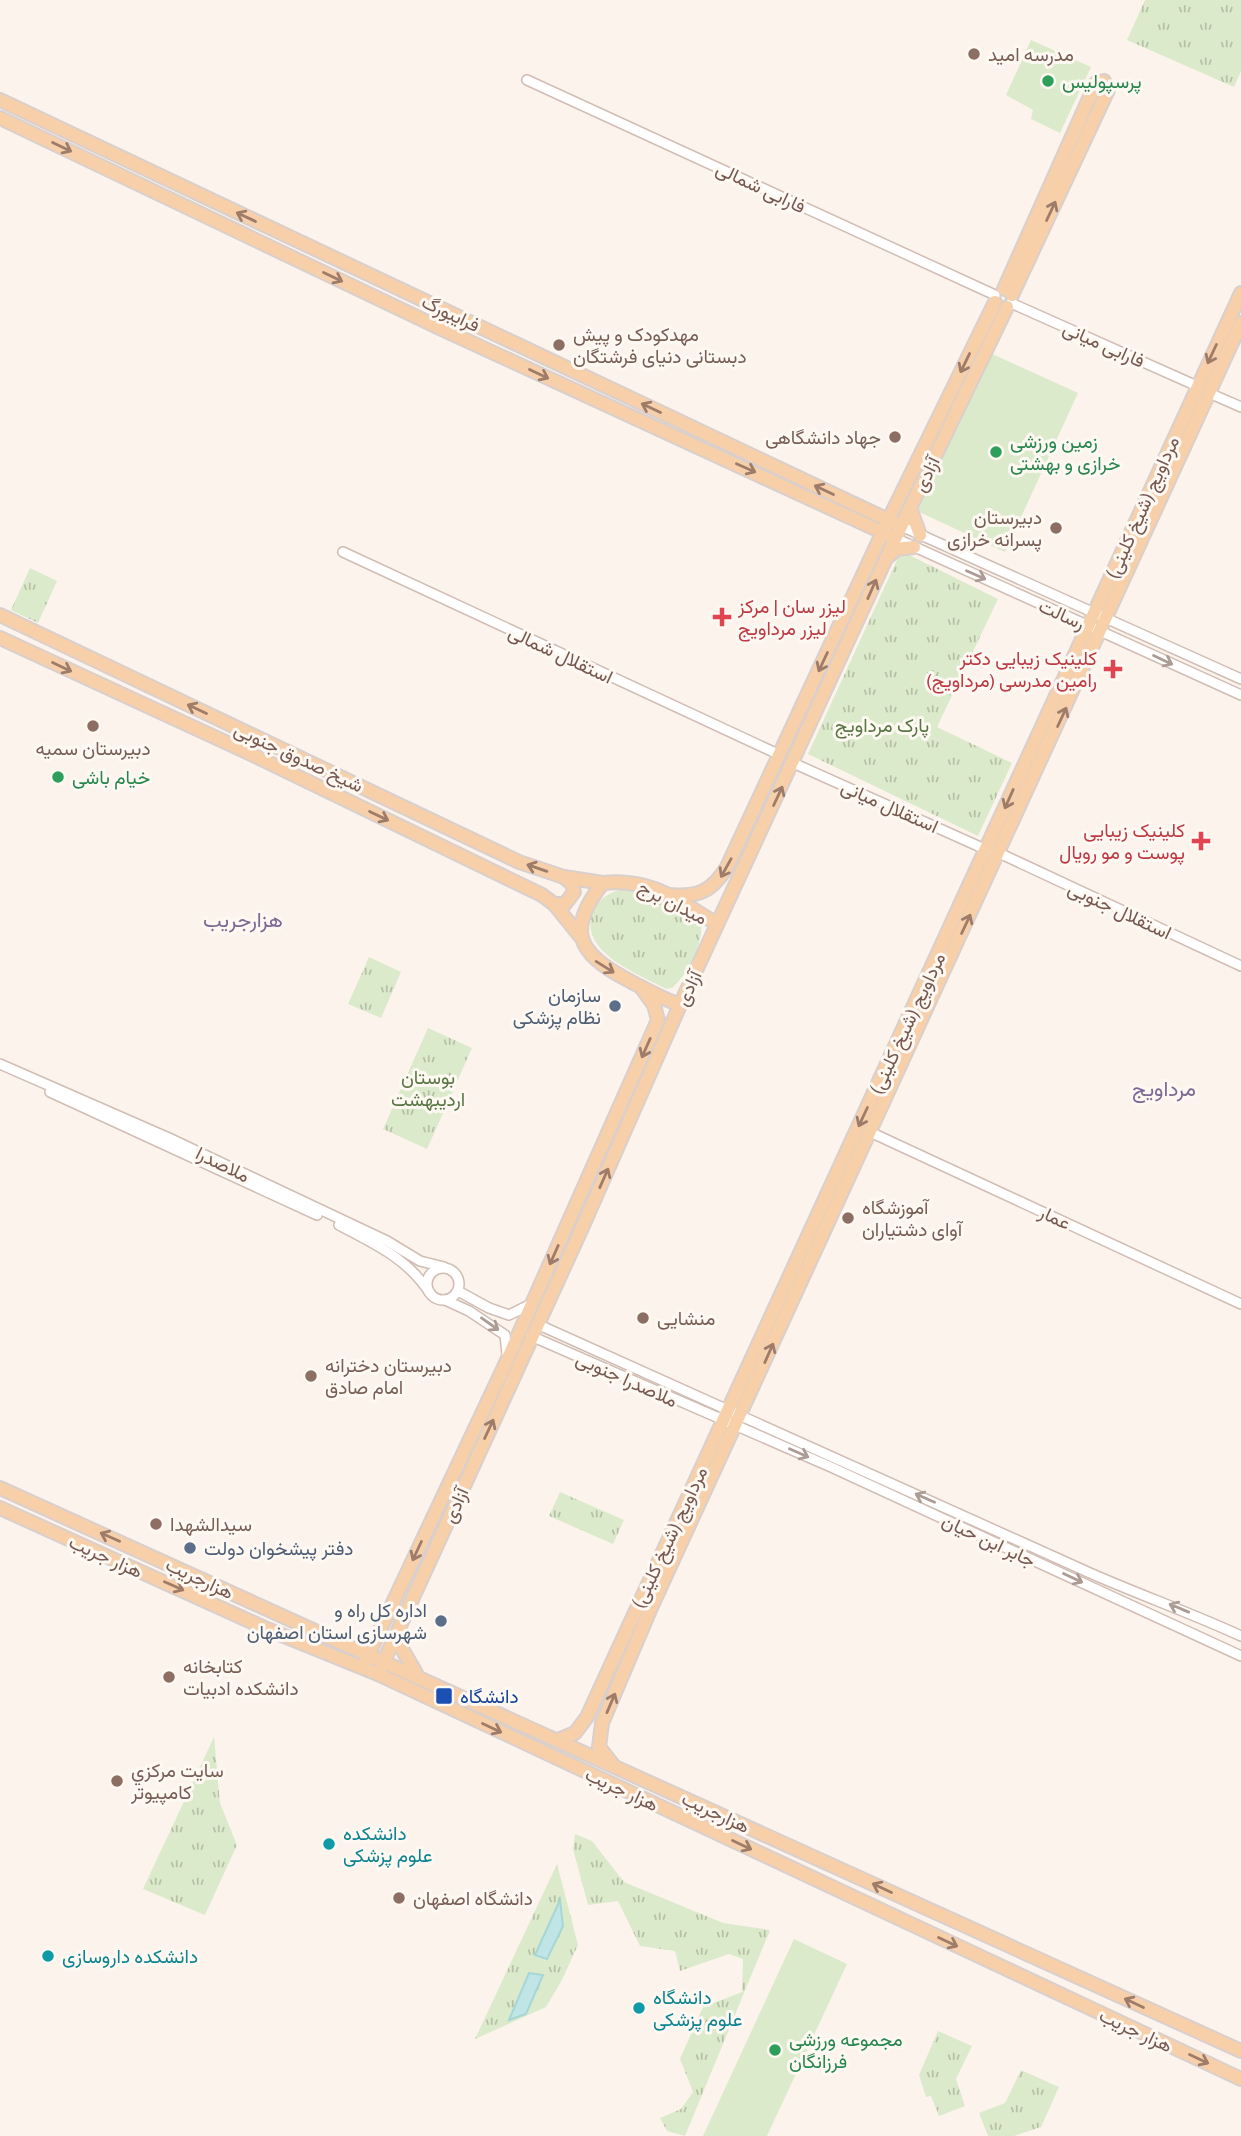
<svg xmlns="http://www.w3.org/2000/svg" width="1241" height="2136" font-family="'Archivo Narrow',Vazirmatn,sans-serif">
  <defs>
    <pattern id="grass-tufts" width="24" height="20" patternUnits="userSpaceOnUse" patternTransform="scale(1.75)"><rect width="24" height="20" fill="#dbeaca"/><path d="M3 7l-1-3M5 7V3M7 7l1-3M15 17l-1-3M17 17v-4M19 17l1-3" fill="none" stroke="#b6c0a6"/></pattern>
  </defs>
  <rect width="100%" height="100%" fill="#fcf4ec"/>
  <!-- grass -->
  <g fill="url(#grass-tufts)">
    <path d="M1145 0H1241V71L1234 87 1127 40Z"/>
    <path d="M901 551 998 599 937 727 1012 763 978 836 808 754Z"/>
    <path d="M30 568 57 581 38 623 11 610Z"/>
    <path d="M623 889C648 892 680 909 701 924 704 942 686 977 672 988L666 989C639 974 577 952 593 912 599 898 610 892 623 889Z"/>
    <path d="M369 957 401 972 381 1018 348 1004Z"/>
    <path d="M428 1028 472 1048 427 1149 383 1129Z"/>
    <path d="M560 1492 624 1520 613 1544 549 1516Z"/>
    <path d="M214 1737 220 1803 237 1845 205 1915 143 1889Z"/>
    <path d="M575 1834 592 1841 624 1882 723 1923 770 1930 685 2136 667 2131 660 2118 681 2109 693 2092 680 2059 703 2007 742 1992 743 1959 729 1954 680 1971 675 1951 640 1946 618 1901 588 1905 573 1849Z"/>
    <path d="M557 1864 578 1945 562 1980 546 2007 475 2039Z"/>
    <path d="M938 2031 972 2046 956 2079 965 2106 939 2116 931 2096 926 2097 919 2075Z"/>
    <path d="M1021 2070 1059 2087 1041 2127 1014 2136H988L979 2113 1005 2103Z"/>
  </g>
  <!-- pitch -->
  <g fill="#dbeaca">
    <path d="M1031 40 1091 67 1060 133 1031 119 1033 110 1006 95Z"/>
    <path d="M988 352 1078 393 1005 552 915 510Z"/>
    <path d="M794 1939 847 1964 767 2136H703Z"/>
  </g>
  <!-- water -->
  <g fill="#c0e5e6" stroke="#a7d6d7" stroke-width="2">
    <path d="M560 1900 563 1926 547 1959 535 1955Z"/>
    <path d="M529 1973 543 1975 526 2014 509 2020Z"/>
  </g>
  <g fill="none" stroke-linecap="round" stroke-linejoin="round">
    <!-- minor casing -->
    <g stroke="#d1bdb4" stroke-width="12">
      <g id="minor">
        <path d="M527 80 995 295"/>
        <path d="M1011 303 1197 386"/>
        <path d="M1209 393 1241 407"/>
        <path d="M901 526 1241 679"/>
        <path d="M895 538 1241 695"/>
        <path d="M343 552 780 755"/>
        <path d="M793 763 987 850"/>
        <path d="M999 853 1241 966"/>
        <path d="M0 1064 169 1138 387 1241 420 1261 444 1267"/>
        <path d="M50 1092 317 1215"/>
        <path d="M870 1132 1241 1304"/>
        <path d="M339 1225C375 1244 407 1258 430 1293"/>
        <circle cx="443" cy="1284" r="16"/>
        <path d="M458 1291 489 1308 509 1315 531 1304"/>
        <path d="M445 1300 469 1311 505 1335 507 1354"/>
        <path d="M537 1324 1090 1573C1140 1595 1191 1613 1241 1636"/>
        <path d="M531 1336 831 1467 1241 1656"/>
      </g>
    </g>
    <!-- major casing -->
    <g stroke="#d9d0ce" stroke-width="16">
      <g id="major">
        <path d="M0 100 901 526"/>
        <path d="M0 118 444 330 895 538"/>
        <path d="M1004 289 1096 83 1104 81 1108 90 1012 295"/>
        <path d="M910 508 920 535"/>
        <path d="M889 556 896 549 914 547"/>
        <path d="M0 615 519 862 564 877 603 883"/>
        <path d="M0 638 249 753 542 895 554 904 580 936"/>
        <path d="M668 895C697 897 711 893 727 867L888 521 995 302"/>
        <path d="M554 904H565L574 892 572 884 564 877"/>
        <path d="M680 1005C661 998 643 988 626 979 577 953 566 929 603 883 652 878 677 900 717 924"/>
        <path d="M0 1488 1241 2051"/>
        <path d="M0 1508 267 1629 378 1674 1241 2079"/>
        <path d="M400 1626 402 1649 416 1673"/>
        <path d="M366 1660 504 1367 658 1020 654 1005 641 987"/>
        <path d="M378 1674 582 1228 680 1005 895 539 1007 307"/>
        <path d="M558 1740 575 1733 587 1717 1241 293"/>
        <path d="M613 1765 599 1747 602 1723 650 1610 1241 323"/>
      </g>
    </g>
    <!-- minor -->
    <use href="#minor" stroke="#fff" stroke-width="9"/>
    <!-- major -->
    <use href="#major" stroke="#f7cfa8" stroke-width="12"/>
  </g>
  <!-- one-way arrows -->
  <defs><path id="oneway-shaft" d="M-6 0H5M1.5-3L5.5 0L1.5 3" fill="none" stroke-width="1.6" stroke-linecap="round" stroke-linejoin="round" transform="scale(1.75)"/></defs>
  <g stroke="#9d7c6a">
    <use href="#oneway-shaft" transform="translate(62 147) rotate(26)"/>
    <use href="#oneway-shaft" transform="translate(1051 211) rotate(-65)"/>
    <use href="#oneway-shaft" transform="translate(246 217) rotate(-155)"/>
    <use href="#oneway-shaft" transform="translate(333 277) rotate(26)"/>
    <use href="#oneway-shaft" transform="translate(1212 354) rotate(115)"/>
    <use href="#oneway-shaft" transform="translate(965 363) rotate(116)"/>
    <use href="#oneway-shaft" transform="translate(539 374) rotate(25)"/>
    <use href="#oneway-shaft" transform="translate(651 408) rotate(-155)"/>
    <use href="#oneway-shaft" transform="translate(746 468) rotate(24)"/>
    <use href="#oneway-shaft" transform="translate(824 490) rotate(-155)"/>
    <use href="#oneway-shaft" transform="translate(872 589) rotate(-66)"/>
    <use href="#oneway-shaft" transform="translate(823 662) rotate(115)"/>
    <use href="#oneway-shaft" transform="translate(62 667) rotate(25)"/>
    <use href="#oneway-shaft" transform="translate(197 709) rotate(-155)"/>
    <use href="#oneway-shaft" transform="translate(1062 717) rotate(-65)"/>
    <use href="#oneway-shaft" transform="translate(778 796) rotate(-65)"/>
    <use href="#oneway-shaft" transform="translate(1009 799) rotate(114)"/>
    <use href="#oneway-shaft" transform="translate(379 816) rotate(26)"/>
    <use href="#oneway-shaft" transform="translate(537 868) rotate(-161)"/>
    <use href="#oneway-shaft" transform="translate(726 868) rotate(119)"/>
    <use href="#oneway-shaft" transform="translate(966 924) rotate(-65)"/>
    <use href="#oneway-shaft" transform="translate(605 967) rotate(32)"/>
    <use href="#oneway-shaft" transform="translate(646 1048) rotate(114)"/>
    <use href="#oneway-shaft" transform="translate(863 1117) rotate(115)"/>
    <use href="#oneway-shaft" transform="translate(604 1178) rotate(-66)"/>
    <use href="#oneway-shaft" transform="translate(554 1255) rotate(114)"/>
    <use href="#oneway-shaft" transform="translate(769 1353) rotate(-66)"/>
    <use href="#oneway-shaft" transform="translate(489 1429) rotate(-65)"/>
    <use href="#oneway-shaft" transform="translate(110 1537) rotate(-156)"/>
    <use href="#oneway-shaft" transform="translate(417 1551) rotate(115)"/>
    <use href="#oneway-shaft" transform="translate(174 1586) rotate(24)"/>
    <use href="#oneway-shaft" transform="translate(611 1703) rotate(-67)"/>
    <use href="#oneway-shaft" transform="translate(492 1728) rotate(25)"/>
    <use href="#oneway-shaft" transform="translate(742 1845) rotate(25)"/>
    <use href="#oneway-shaft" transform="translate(882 1888) rotate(-155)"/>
    <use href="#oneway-shaft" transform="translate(948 1942) rotate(25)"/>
    <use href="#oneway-shaft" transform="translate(1134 2003) rotate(-155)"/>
    <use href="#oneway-shaft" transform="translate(1199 2059) rotate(25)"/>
  </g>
  <g stroke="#ad9b95">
    <use href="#oneway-shaft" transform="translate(976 575) rotate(24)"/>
    <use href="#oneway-shaft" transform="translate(1163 660) rotate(25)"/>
    <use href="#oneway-shaft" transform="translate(490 1324) rotate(35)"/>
    <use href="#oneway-shaft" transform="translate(799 1453) rotate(24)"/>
    <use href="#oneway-shaft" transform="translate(925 1498) rotate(-156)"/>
    <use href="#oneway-shaft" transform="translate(1073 1578) rotate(25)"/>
    <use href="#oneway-shaft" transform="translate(1179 1608) rotate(-157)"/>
  </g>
  <!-- markers -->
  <g fill="#8d6e63" stroke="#fef8f3" stroke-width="2.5">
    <circle cx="974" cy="54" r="7"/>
    <circle cx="559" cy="345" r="7"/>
    <circle cx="895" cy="437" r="7"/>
    <circle cx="1056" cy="528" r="7"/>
    <circle cx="93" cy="726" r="7"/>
    <circle cx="848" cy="1218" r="7"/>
    <circle cx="643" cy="1318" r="7"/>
    <circle cx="311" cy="1376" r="7"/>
    <circle cx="156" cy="1524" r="7"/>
    <circle cx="169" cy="1677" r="7"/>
    <circle cx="117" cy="1781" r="7"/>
    <circle cx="399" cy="1898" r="7"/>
  </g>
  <g fill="#2e9e5b" stroke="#fef8f3" stroke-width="2.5">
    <circle cx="1048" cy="81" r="7"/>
    <circle cx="996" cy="452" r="7"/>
    <circle cx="58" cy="777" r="7"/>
    <circle cx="775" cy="2050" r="7"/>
  </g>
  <g fill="#e0444e" stroke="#fef8f3" stroke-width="2.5">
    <path d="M718.5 606.5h7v7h7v7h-7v7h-7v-7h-7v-7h7z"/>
    <path d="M1109.5 658.5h7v7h7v7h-7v7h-7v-7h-7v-7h7z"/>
    <path d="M1197.5 830.5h7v7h7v7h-7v7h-7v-7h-7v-7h7z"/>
  </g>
  <g fill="#5c6f8a" stroke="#fef8f3" stroke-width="2.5">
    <circle cx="615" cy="1006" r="7"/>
    <circle cx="190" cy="1548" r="7"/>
    <circle cx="441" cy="1621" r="7"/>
  </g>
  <rect fill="#1a4fb4" stroke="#fef8f3" stroke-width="2.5" x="435" y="1687" width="18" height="18" rx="3.5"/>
  <g fill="#0f9aa8" stroke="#fef8f3" stroke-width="2.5">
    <circle cx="329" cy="1844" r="7"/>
    <circle cx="48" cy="1956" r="7"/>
    <circle cx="639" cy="2008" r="7"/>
  </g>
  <g text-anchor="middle" stroke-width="6" stroke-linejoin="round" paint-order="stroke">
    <!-- education labels -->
    <g font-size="19" fill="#785e54" stroke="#fef8f3" text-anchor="start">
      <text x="988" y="61">مدرسه امید</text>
      <text x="573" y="341">مهدکودک و پیش<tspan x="573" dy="22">دبستانی دنیای فرشتگان</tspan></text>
      <text x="881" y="444" text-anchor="end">جهاد دانشگاهی</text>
      <text x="1042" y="524" text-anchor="end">دبیرستان<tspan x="1042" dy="22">پسرانه خرازی</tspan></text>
      <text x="93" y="755" text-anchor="middle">دبیرستان سمیه</text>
      <text x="862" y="1214">آموزشگاه<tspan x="862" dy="22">آوای دشتیاران</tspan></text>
      <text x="657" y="1325">منشایی</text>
      <text x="325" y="1372">دبیرستان دخترانه<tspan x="325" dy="22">امام صادق</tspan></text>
      <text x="170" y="1531">سیدالشهدا</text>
      <text x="183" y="1673">کتابخانه<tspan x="183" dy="22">دانشکده ادبيات</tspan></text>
      <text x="131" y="1777">سايت مرکزي<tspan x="131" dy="22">کامپيوتر</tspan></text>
      <text x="413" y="1905">دانشگاه اصفهان</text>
    </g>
    <!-- leisure labels -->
    <g font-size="19" fill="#27864d" stroke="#fef8f3" text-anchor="start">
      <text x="1062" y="88">پرسپولیس</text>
      <text x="1010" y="448">زمین ورزشی<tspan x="1010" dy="22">خرازی و بهشتی</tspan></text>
      <text x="72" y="784">خیام باشی</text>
      <text x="789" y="2046">مجموعه ورزشی<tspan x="789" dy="22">فرزانگان</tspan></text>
    </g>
    <!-- street labels -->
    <g font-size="19" fill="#77584f" stroke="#fef8f3">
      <text transform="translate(761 187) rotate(25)" y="7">فارابی شمالی</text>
      <text transform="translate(451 313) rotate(25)" y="7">فرایبورگ</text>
      <text transform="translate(1104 344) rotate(24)" y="7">فارابی میانی</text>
      <text transform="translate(926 474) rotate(-64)" y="7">آزادی</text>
      <text transform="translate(1142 507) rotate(-66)" y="7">مرداویج (شیخ کلینی)</text>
      <text transform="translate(1062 614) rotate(24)" y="7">رسالت</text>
      <text transform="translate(561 654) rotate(25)" y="7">استقلال شمالی</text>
      <text transform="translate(299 757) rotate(25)" y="7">شیخ صدوق جنوبی</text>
      <text transform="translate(890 806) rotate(24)" y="7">استقلال میانی</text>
      <text transform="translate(673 902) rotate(27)" y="7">میدان برج</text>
      <text transform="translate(1120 910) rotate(25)" y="7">استقلال جنوبی</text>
      <text transform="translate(688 988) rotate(-65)" y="7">آزادی</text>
      <text transform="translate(907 1023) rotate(-65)" y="7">مرداویج (شیخ کلینی)</text>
      <text transform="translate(223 1164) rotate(26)" y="7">ملاصدرا</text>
      <text transform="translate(1055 1217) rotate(25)" y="7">عمار</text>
      <text transform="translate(627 1379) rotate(24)" y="7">ملاصدرا جنوبی</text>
      <text transform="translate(455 1505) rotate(-66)" y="7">آزادی</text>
      <text transform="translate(669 1537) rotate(-65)" y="7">مرداویج (شیخ کلینی)</text>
      <text transform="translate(989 1540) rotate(25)" y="7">جابر ابن حیان</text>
      <text transform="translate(106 1556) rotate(24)" y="7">هزار جریب</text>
      <text transform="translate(200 1578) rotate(25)" y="7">هزارجریب</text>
      <text transform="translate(622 1789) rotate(25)" y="7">هزار جریب</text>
      <text transform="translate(716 1812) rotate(25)" y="7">هزارجریب</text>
      <text transform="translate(1136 2030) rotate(25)" y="7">هزار جریب</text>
    </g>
    <!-- health labels -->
    <g font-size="19" fill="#be3a42" stroke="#fef8f3" text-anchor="end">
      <text x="738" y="613" text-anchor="start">لیزر سان | مرکز<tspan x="738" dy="22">لیزر مرداویج</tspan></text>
      <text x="1097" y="665">کلینیک زیبایی دکتر<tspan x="1097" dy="22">رامین مدرسی (مرداویج)</tspan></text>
      <text x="1185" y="837">کلینیک زیبایی<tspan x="1185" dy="22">پوست و مو رویال</tspan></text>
    </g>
    <!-- park labels -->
    <g font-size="19" fill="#597644" stroke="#fef8f3">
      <text x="882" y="732">پارک مرداویج</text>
      <text x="428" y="1084">بوستان<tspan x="428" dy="22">اردیبهشت</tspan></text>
    </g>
    <!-- service labels -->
    <g font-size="19" fill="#4e5e75" stroke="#fef8f3" text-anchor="end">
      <text x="601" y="1002">سازمان<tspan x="601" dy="22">نظام پزشکی</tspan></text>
      <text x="204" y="1555" text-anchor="start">دفتر پیشخوان دولت</text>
      <text x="427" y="1617">اداره کل راه و<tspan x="427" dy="22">شهرسازی استان اصفهان</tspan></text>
    </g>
    <!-- transit labels -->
    <g font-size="19" fill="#164399" stroke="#fef8f3" text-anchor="start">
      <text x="460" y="1703">دانشگاه</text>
    </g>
    <!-- culture labels -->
    <g font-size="19" fill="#0d838f" stroke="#fef8f3" text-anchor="start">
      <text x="343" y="1840">دانشکده<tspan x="343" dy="22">علوم پزشکی</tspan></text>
      <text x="62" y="1963">دانشکده داروسازی</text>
      <text x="653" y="2004">دانشگاه<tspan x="653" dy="22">علوم پزشکی</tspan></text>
    </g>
    <!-- neighbourhood labels -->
    <g font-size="21" fill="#7e6792" stroke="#fef8f3">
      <text x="243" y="927">هزارجریب</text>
      <text x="1164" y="1096">مرداویج</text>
    </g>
  </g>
</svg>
